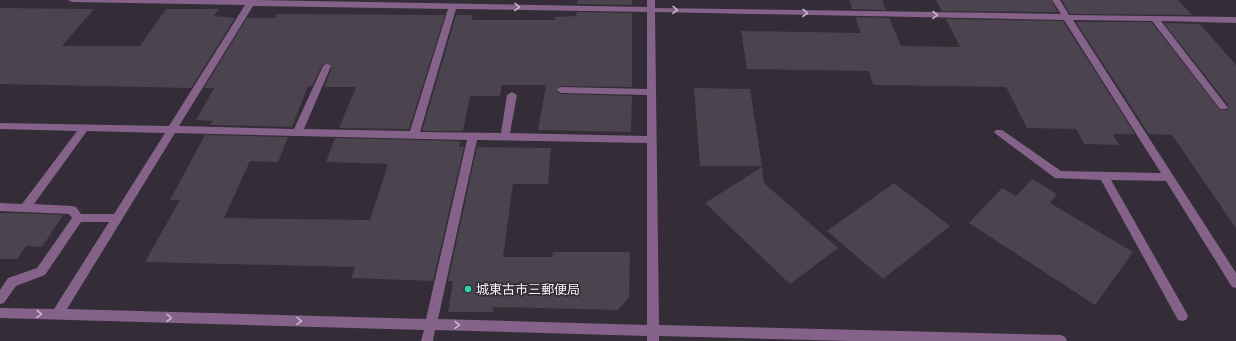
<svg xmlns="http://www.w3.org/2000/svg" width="1236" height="341" font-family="'Sofia Sans Condensed','Noto Sans JP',sans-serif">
  <rect width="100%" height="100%" fill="#342c36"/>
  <!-- building -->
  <g fill="#4b434d">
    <path d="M578 0H632V5L577 4Z"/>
    <path d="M849 0H882L886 10 852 9Z"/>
    <path d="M936 0H1051L1058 12 942 11Z"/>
    <path d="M1062 0H1178L1192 15 1070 14Z"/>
    <path d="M0 8 94 9 62 46H140L166 9H219L214 16 235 18 191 88 0 84Z"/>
    <path d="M577 12 632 13V87L561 86 555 91 561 94 632 96 631 132 538 130 546 85H502L500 96H470L463 131H422L456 15H473L472 20H555V17L576 16Z"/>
    <path d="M277 14 445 15 409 129 339 128 356 87H324L332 67 327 62 322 65 312 86H308L292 127 210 125 213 121 196 120 214 88H204L247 18H275Z"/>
    <path d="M855 17 889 18 901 46 960 47 946 19 1063 21 1135 134H1113L1119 145 1084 144 1076 129 1027 128 1006 87 873 85 869 71 747 69 741 31 861 33Z"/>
    <path d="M1076 22H1151L1220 110H1227L1229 106 1164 23 1200 24 1236 65V228L1172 135 1149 134Z"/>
    <path d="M694 88 750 89 762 166H700Z"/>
    <path d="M205 135 288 137 278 162 250 161 224 218 370 220 388 164 326 162 335 138 460 141 459 147H464L433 281 351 278 355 267 145 262 180 200H170Z"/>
    <path d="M477 147 551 148 548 184H513L503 257H552L553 252H630L629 297 618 310 493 307V312H448L453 281H448Z"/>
    <path d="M762 167 764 183 838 248 790 284 705 203Z"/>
    <path d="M1032 179 1057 194 1050 203 1133 252 1095 305 969 223 1002 188 1016 196Z"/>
    <path d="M894 183 950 226 883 279 827 231Z"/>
    <path d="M0 213H17L63 215 42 247 26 246 17 259H0Z"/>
  </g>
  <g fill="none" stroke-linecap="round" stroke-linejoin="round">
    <!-- minor -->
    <path fill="#84628a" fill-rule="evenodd" d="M68 0H256L647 7V0H655V8L1061 14 1052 0H1060L1069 15 1236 17V23L1161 21 1226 105 1228 107 1226 109H1220L1152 21 1073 20 1236 273V288L1232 287 1166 181 1111 180 1186 312 1188 316 1186 320 1182 321 1178 320 1101 180 1055 178 996 134 994 132 996 130H1002L1061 171 1161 173 1064 20 655 12 659 325 1061 335 1065 337 1067 341H850L659 336V341H647V336L435 330 433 341H421L424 330 0 318V308L54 309 109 222H81L45 275 16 286 4 303 0 304V290L8 278 37 268 72 218 69 214 0 211V203L22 204 77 131 0 129V123L169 126 245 5 72 2ZM253 6 448 9 410 131 304 129 331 66 327 63 323 66 294 129 179 126ZM456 9 647 12V89L561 87 556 90 561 93 647 95V136L510 133 517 95 512 92 507 95 501 133 420 132ZM87 131 165 133 114 214H81L76 207 72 206 34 204ZM175 133 467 140 426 319 67 309ZM477 140 647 143V325L438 319Z"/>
  </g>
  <!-- one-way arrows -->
  <defs><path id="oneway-chevron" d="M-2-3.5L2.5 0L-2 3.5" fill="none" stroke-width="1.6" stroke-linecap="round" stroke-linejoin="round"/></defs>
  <g stroke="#c9b8cc">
    <use href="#oneway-chevron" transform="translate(517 7) rotate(1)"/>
    <use href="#oneway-chevron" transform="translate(675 10) rotate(1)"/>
    <use href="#oneway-chevron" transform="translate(805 13) rotate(1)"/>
    <use href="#oneway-chevron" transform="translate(935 15) rotate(1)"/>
    <use href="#oneway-chevron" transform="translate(39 314) rotate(1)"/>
    <use href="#oneway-chevron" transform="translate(169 318) rotate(1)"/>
    <use href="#oneway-chevron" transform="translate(299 321) rotate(1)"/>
    <use href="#oneway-chevron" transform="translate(457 325) rotate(1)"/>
  </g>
  <!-- markers -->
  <circle fill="#2ed4aa" stroke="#342c36" stroke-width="1.5" cx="468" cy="289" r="4"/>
  <g text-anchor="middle" stroke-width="3.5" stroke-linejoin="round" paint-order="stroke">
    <!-- poi labels -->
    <g font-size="13" fill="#f7f2f8" stroke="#342c36" text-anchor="start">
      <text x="476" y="294">城東古市三郵便局</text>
    </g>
  </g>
</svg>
